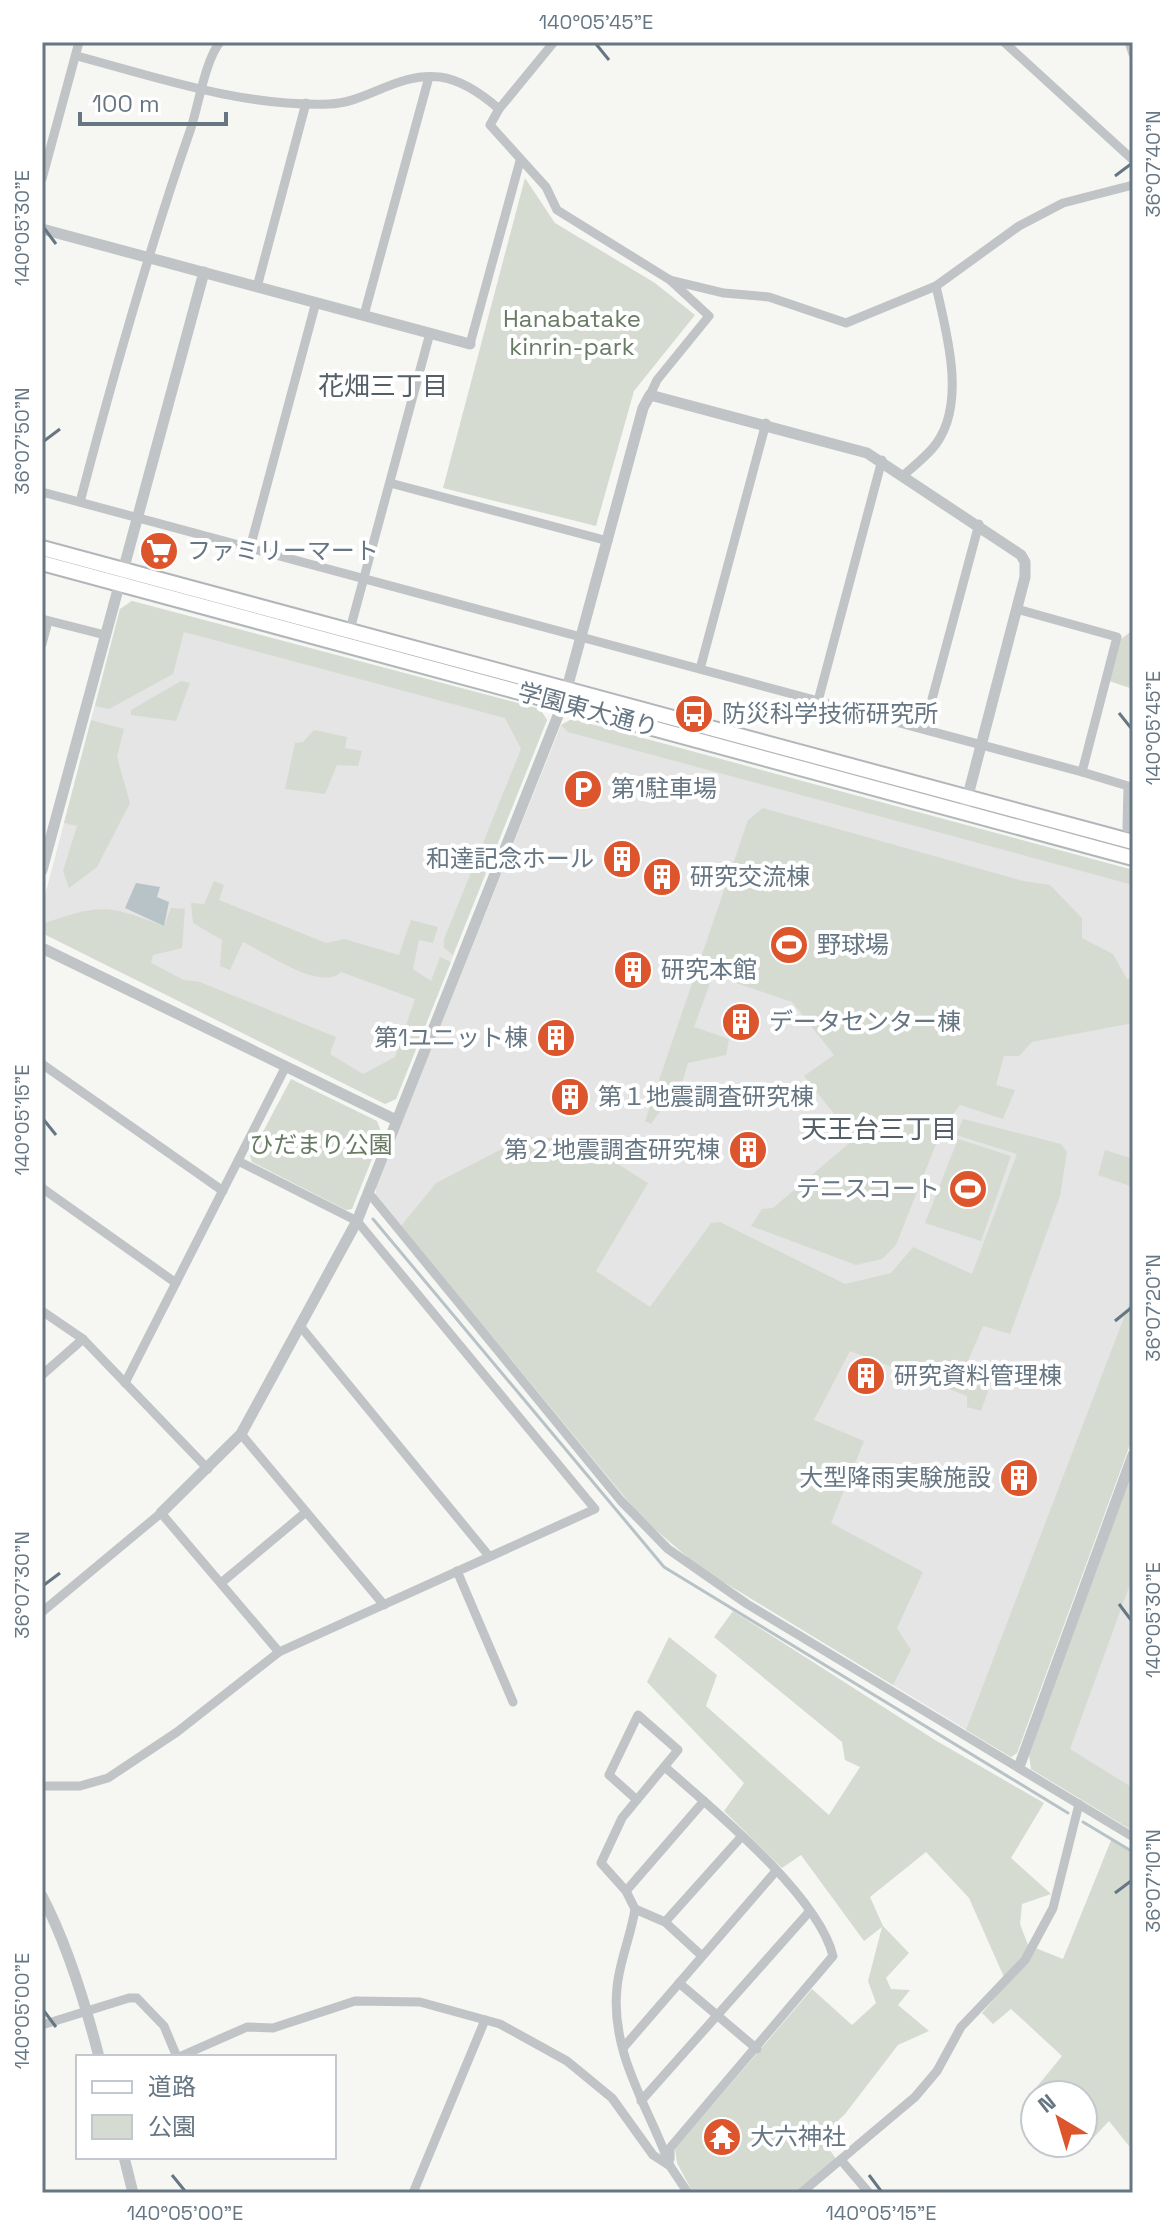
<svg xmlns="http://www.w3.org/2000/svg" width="1175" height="2235" font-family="'Space Grotesk','Noto Sans JP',sans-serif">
  <rect width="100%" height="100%" fill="#f6f6f3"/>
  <!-- built -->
  <g fill="#e4e5e4">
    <path d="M132 601 540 709 547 720 396 1099 385 1104 42 933V907L120 609Z"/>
    <path d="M572 719 1133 870V1436L1017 1753 1011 1757 699 1567 632 1507 376 1196V1187L561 725Z"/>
    <path d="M1133 1470V1831L1031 1769Z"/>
  </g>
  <!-- green -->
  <g fill="#d6dbd2">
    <path d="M525 178 555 223 655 283 695 315 634 391 596 526 443 488Z"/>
    <path d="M132 601 540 709 547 720 453 955 444 948V939L521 749 505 718 184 632 173 674 109 709 95 706 120 609Z"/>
    <path d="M1133 630V689L1106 680 1121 639Z"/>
    <path d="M181 681 190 683 176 721 131 715V710Z"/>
    <path d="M572 719 1133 870V885L568 732 561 725Z"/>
    <path d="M91 720 124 729 117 757 130 803 97 867 69 888 63 871 77 826 64 823Z"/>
    <path d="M314 730 347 737 345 748 362 751 358 766 337 765 325 794 285 789 295 743 303 742Z"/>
    <path d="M763 808 1023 881 1050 885 1082 918V938L1113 954 1127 979 1133 978V1023L1032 1042 1019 1056H1004L996 1085 1015 1090 1003 1119 960 1105 942 1129 896 1245 882 1259 856 1265 751 1226 762 1209 773 1208 854 1139 804 1076 834 1055 792 1002 713 975 694 1027 729 1039 726 1055 688 1063 683 1080 651 1124 645 1121 748 820Z"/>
    <path d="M214 881 224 885 219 900 326 943 344 939 399 955 411 920 438 927 433 943 419 940 413 969 431 981 440 957 451 962 396 1099 385 1104 42 933V924C101 904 106 904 164 926L171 908 185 909 182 948 153 955 151 963 184 980 200 982 336 1037 330 1054 363 1074 395 1057 415 999 341 972C321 992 265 952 243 942L230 970 220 966 222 940 193 923 191 903 204 904Z"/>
    <path d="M291 1079 377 1121 382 1134 352 1209 346 1210 252 1162 250 1156Z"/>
    <path d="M963 1119 1061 1144 1067 1152 1060 1196 1010 1334 983 1326 968 1361 993 1377 981 1411 967 1407V1396L850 1351 814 1420 864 1441 831 1523 923 1572 897 1628 911 1650 893 1685 699 1567 643 1519 401 1226 436 1183 525 1137 578 1139 648 1183 596 1271 650 1307 711 1223 720 1222 845 1284 891 1273 913 1247 972 1274 1017 1154 956 1135Z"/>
    <path d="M958 1139 1011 1156 981 1241 925 1223Z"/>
    <path d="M1105 1150 1133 1159V1187L1098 1175Z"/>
    <path d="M1133 1294V1436L1017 1753 1011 1757 966 1730Z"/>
    <path d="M1133 1470V1576L1070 1749 1133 1788V1831L1031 1769 1029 1755Z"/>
    <path d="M733 1611 935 1740 1044 1803 1011 1858 1051 1894 1022 1904 1020 1924 1028 1945 1063 1959 1112 1838 1133 1851V2151L1109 2121 1093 2138 1083 2139V2095H1035V2115L1022 2105 1062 2056 1011 2009 993 2024 982 2013 1007 1984 969 1898 926 1852 870 1897 883 1926 909 1953 886 1978 891 1989 910 1990 898 2005 929 2031 898 2045 845 2114 821 2137 836 2159 796 2193H693L677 2163 675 2149 812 1989 852 2025 876 2003 868 1981 882 1927 864 1941 801 1855 782 1868 724 1811 744 1783 647 1682 669 1637 717 1675 706 1706 829 1815 860 1767 845 1760 842 1742 714 1637Z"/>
  </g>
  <!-- water -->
  <path fill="#b8c3c8" d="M136 883 160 887 157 897 169 902 164 926 125 908Z"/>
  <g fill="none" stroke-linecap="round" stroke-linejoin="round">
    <!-- stream -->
    <g stroke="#b8c3c8" stroke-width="3">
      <path d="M373 1219 664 1567 1068 1813"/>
      <path d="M1083 1822 1133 1852"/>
    </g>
    <!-- primary casing -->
    <g stroke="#b1b6ba" stroke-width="18">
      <g id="primary">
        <path d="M42 548 1133 842"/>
        <path d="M42 563 1133 858"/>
      </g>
    </g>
    <!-- minor -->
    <g stroke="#c0c4c7" stroke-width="9">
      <path d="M1004 42 1133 160"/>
      <path d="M1129 42 1133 54"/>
      <path d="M77 56C159 78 243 107 329 104 367 103 397 72 440 77 462 80 483 95 499 109L490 125 546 187 557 210 670 280 709 316 657 380 650 395"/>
      <path d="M499 109 554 42"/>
      <path d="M42 179 79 42"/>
      <path d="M670 280 724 293 769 297 846 323 936 286 1019 226 1063 203 1133 185"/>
      <path d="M257 287 306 103"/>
      <path d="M364 315 429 77"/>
      <path d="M470 344 520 161"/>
      <path d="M905 474C915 465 928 455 936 444 967 402 946 331 936 286"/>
      <path d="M390 483 608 541"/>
      <path d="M42 492 1082 772 1117 637 1017 609"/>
      <path d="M80 502C113 376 148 251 191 128 199 103 205 61 220 42"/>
      <path d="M250 548 316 302"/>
      <path d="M42 619 105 635"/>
      <path d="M352 622 430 333"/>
      <path d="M42 644 48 621"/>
      <path d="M700 669 766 423"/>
      <path d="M818 701 882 460"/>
      <path d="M924 729 979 524"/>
      <path d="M1082 772 1128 786 1127 828"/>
      <path d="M42 1064 223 1191"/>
      <path d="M42 1188 176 1283"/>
      <path d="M368 1192 621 1501 668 1549 747 1604 1133 1837"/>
      <path d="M42 1311 83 1339 208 1469"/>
      <path d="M301 1327 489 1556"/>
      <path d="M42 1375 83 1339"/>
      <path d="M125 1383 285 1068"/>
      <path d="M241 1434 384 1605"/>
      <path d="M457 1571 513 1702"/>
      <path d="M221 1583 306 1512"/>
      <path d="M42 1612 161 1513 279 1652"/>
      <path d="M666 1768C714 1810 818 1895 833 1956L670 2148V2159"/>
      <path d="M42 1786H80L108 1778 177 1732 279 1652 595 1509 357 1221 238 1161"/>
      <path d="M637 1800 609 1775 638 1715 678 1750 622 1818 601 1863 626 1891 635 1909C631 1936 619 1962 617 1988 610 2053 649 2108 670 2166"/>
      <path d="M626 1891 704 1801"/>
      <path d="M635 1909 665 1922 702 1956"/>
      <path d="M665 1922 742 1836"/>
      <path d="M679 1983 757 2049"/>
      <path d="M42 2025 129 1998H137L164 2026 177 2057"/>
      <path d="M623 2048 776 1871"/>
      <path d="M179 2057 247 2027 273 2028 355 2001 420 2002 500 2024 567 2061 612 2098 653 2155 670 2166 688 2193"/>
      <path d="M641 2101 809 1912"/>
      <path d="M841 2160 869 2193"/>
      <path d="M413 2193 485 2020"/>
      <path d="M801 2193 915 2097 937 2071 961 2027 1025 1960 1053 1908 1079 1804"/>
    </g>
    <!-- tertiary -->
    <g stroke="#c0c4c7" stroke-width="11">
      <path d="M42 229 470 344"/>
      <path d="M42 870 204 272"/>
      <path d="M42 948 396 1120"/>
      <path d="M161 1513 241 1434 357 1221 563 703 643 408 650 395 867 453 1021 555 1025 562V577L966 803"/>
      <path d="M1019 1767 1133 1455"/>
      <path d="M42 1896C68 1946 85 2002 99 2057"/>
      <path d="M124 2157 133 2193"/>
    </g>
    <!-- primary -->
    <use href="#primary" stroke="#fff" stroke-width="14"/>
  </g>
  <!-- ticks -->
  <path fill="none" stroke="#667683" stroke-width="3" d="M596 44 609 60M1115 176 1131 164M44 228 56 244M44 441 60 429M1119 713 1131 728M44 1120 56 1135M1115 1321 1131 1308M44 1585 60 1573M1119 1604 1131 1620M1115 1893 1131 1881M44 2011 56 2027M172 2175 185 2191M869 2175 881 2191"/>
  <!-- icons -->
  <defs>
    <g id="supermarket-disc" transform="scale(2)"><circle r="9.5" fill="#dd552c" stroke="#fff"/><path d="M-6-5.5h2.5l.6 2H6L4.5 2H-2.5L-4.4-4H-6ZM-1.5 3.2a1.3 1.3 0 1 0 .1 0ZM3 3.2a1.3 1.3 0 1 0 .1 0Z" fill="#fff"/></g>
    <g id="bus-disc" transform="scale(2)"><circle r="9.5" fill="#dd552c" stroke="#fff"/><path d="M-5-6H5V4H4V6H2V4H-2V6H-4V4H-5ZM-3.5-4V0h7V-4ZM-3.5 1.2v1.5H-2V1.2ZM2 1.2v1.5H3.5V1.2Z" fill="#fff"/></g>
    <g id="parking-disc" transform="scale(2)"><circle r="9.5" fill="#dd552c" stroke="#fff"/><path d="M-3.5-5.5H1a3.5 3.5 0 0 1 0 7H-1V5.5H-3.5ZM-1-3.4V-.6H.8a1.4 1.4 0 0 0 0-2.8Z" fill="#fff"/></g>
    <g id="building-disc" transform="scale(2)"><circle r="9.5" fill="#dd552c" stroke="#fff"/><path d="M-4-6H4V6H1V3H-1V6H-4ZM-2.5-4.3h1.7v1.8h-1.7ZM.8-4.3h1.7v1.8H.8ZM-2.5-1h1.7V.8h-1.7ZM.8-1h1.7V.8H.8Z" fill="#fff"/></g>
    <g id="stadium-disc" transform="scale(2)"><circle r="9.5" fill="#dd552c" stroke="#fff"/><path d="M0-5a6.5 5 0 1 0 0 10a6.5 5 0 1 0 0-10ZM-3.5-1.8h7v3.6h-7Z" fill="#fff"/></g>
    <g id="temple-disc" transform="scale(2)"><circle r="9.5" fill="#dd552c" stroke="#fff"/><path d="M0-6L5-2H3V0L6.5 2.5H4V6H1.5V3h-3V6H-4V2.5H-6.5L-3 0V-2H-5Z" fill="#fff"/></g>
  </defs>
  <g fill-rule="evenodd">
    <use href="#supermarket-disc" x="159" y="551"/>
    <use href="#bus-disc" x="694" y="714"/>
    <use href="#parking-disc" x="583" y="789"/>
    <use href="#building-disc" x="622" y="859"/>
    <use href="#building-disc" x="662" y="877"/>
    <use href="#stadium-disc" x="789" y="945"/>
    <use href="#building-disc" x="633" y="970"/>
    <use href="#building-disc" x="741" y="1022"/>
    <use href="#building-disc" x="556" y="1038"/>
    <use href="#building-disc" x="570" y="1097"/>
    <use href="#building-disc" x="748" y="1150"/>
    <use href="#stadium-disc" x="968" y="1189"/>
    <use href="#building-disc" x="866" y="1376"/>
    <use href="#building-disc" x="1019" y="1478"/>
    <use href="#temple-disc" x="722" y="2137"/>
  </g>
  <g text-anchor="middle" stroke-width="8" stroke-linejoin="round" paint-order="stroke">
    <!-- park labels -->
    <g font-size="24" fill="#697b65" stroke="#fff">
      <text x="572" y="327">Hanabatake<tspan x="572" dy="28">kinrin-park</tspan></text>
      <text x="321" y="1153">ひだまり公園</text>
    </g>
    <!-- poi labels -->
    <g font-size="24" fill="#667683" stroke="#fff" text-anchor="start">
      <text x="187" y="559">ファミリーマート</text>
      <text x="722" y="722">防災科学技術研究所</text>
      <text x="611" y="797">第1駐車場</text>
      <text x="594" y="867" text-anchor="end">和達記念ホール</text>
      <text x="690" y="885">研究交流棟</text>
      <text x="817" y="953">野球場</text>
      <text x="661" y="978">研究本館</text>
      <text x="769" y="1030">データセンター棟</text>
      <text x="528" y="1046" text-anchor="end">第1ユニット棟</text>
      <text x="598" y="1105">第１地震調査研究棟</text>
      <text x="720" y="1158" text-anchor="end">第２地震調査研究棟</text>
      <text x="940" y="1197" text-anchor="end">テニスコート</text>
      <text x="894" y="1384">研究資料管理棟</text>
      <text x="991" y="1486" text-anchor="end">大型降雨実験施設</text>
      <text x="750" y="2145">大六神社</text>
    </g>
    <!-- street labels -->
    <g font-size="24" fill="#667683" stroke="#fff">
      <text transform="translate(588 710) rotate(15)" y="8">学園東大通り</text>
    </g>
    <!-- neighbourhood labels -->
    <g font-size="26" fill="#545f68" stroke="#fff">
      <text x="383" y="395">花畑三丁目</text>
      <text x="879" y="1138">天王台三丁目</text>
    </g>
  </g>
  <!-- border -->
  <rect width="1175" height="2235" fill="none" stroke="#ffffff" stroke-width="88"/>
  <!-- legend -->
  <rect x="76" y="2055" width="260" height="104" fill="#ffffff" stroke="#c2c8cd" stroke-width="2"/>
  <rect x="92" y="2081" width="40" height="12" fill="#ffffff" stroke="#c2c8cd" stroke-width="2"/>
  <text x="148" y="2095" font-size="24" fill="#667683">道路</text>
  <rect x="92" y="2115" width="40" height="24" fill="#d6dbd2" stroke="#c2c8cd" stroke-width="2"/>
  <text x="148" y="2135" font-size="24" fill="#667683">公園</text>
  <!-- north arrow -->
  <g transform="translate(1059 2119) rotate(322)"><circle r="38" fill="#ffffff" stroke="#c2c8cd" stroke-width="2"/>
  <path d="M0-6L14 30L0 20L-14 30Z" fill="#dd552c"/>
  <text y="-12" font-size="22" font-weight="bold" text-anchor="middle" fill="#667683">N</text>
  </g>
  <!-- scale -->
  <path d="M80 112v12h146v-12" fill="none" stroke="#667683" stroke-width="4"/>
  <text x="92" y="112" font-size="24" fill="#667683" stroke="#ffffff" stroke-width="6" paint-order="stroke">100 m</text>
  <rect x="44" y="44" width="1087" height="2147" fill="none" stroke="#667683" stroke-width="3"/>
  <g font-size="20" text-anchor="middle" fill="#667683">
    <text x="596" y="29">140°05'45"E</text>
    <text transform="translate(1153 164) rotate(-90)" y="7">36°07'40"N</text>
    <text transform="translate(22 228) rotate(-90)" y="7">140°05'30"E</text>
    <text transform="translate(22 441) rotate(-90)" y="7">36°07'50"N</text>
    <text transform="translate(1153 728) rotate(-90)" y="7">140°05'45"E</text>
    <text transform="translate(22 1120) rotate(-90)" y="7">140°05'15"E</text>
    <text transform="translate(1153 1308) rotate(-90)" y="7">36°07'20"N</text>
    <text transform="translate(22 1585) rotate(-90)" y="7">36°07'30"N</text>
    <text transform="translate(1153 1620) rotate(-90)" y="7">140°05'30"E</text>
    <text transform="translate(1153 1881) rotate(-90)" y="7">36°07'10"N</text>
    <text transform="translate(22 2011) rotate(-90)" y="7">140°05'00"E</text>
    <text x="185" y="2220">140°05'00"E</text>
    <text x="881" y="2220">140°05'15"E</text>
  </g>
</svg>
